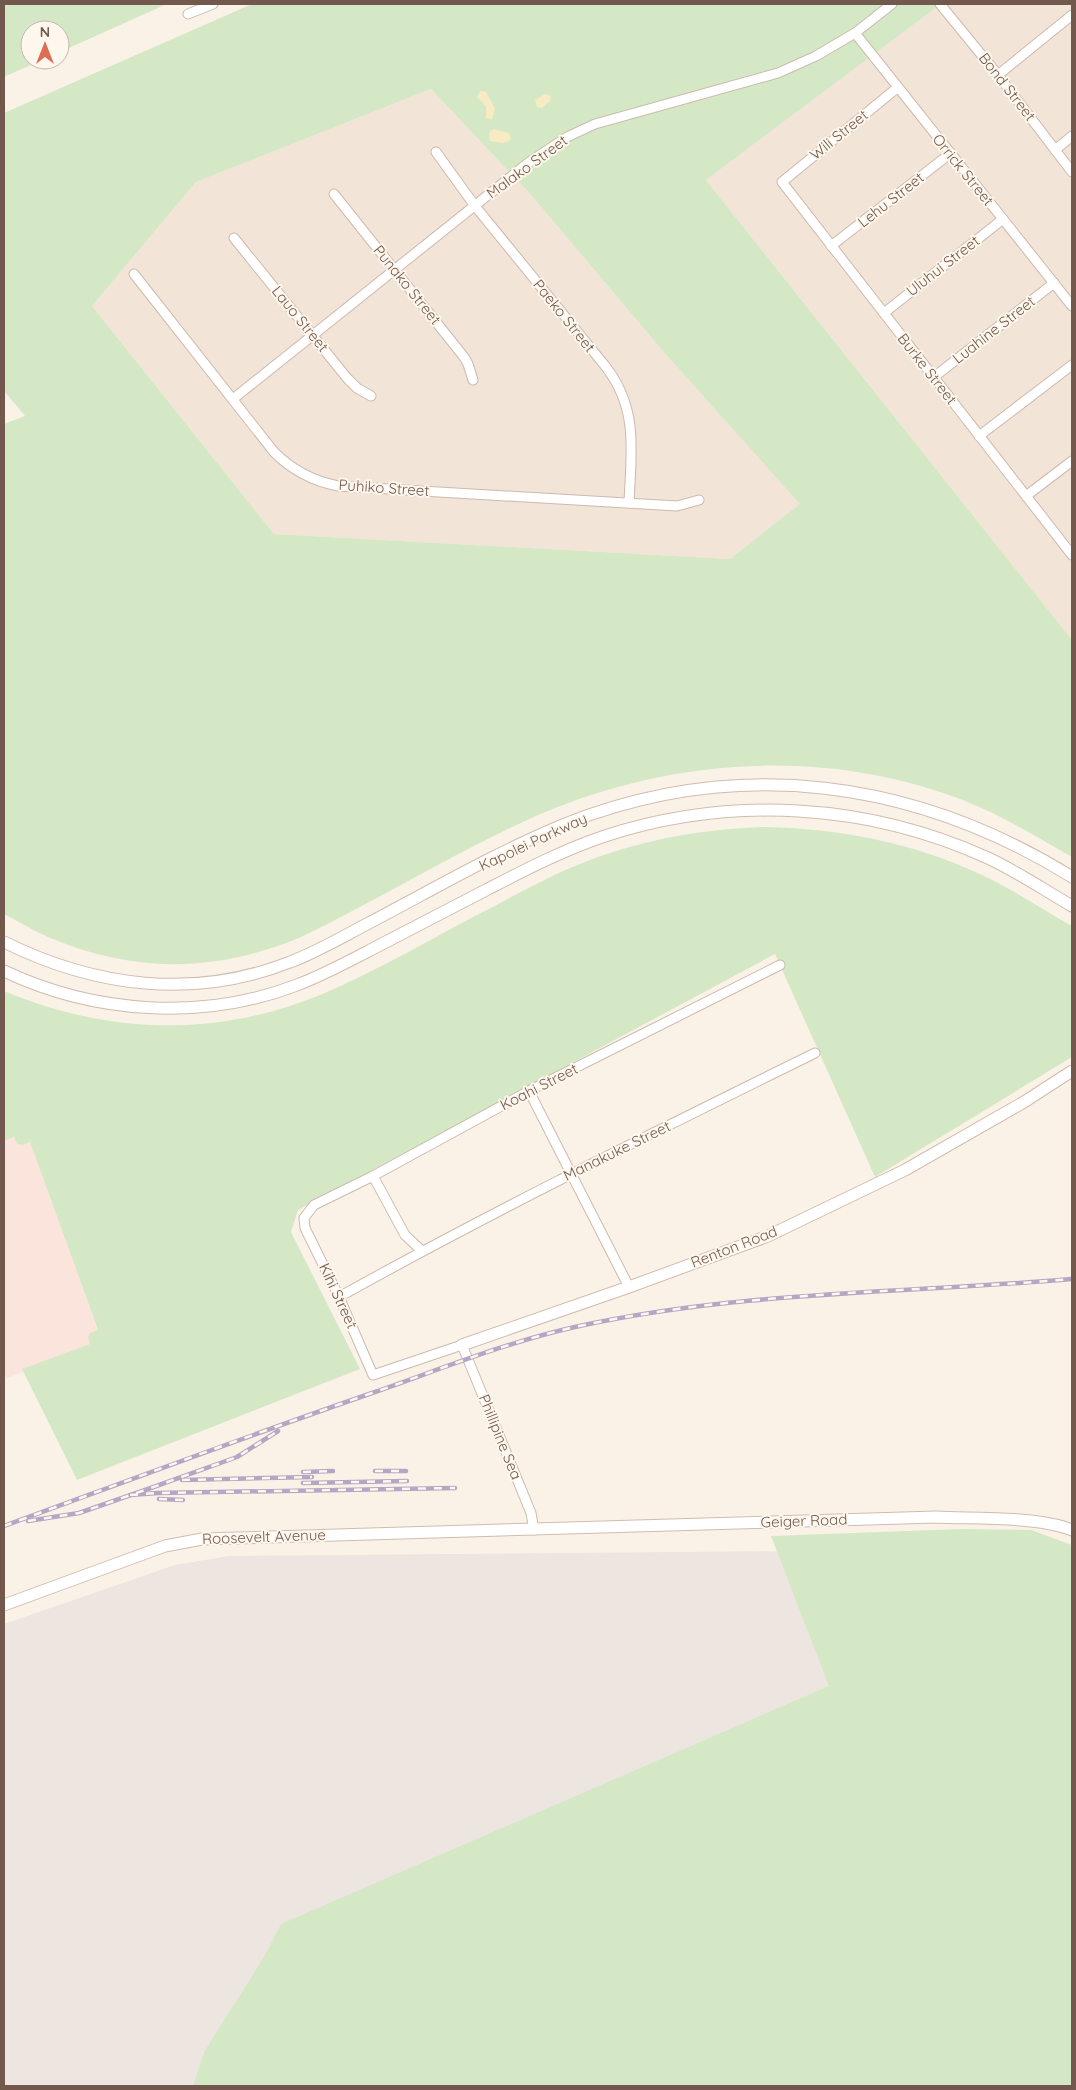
<svg xmlns="http://www.w3.org/2000/svg" width="1076" height="2090" font-family="Quicksand,sans-serif">
  <rect width="100%" height="100%" fill="#fbf2e7"/>
  <!-- residential -->
  <g fill="#f2e4d6">
    <path d="M941 4H1072V640L706 180Z"/>
    <path d="M431 89 532 196 662 350 801 504 730 559 274 534 92 306 196 182Z"/>
  </g>
  <!-- commercial -->
  <path fill="#fae4db" d="M14 1137 17 1144 22 1145 30 1142 98 1331 90 1333V1344L23 1369 24 1372 4 1379V1141Z"/>
  <!-- industrial -->
  <path fill="#ece5e0" d="M1035 1549 1072 2086H4V1624L175 1565 229 1556Z"/>
  <!-- green -->
  <g fill="#d5e8c6" fill-rule="evenodd">
    <path d="M4 4H167L60 52V30H30V60H42L4 77Z"/>
    <path d="M252 4H941L706 180 1072 640V857C1037 837 1003 816 965 801 826 747 671 757 536 816 455 852 379 900 299 938 214 973 132 973 48 937 32 930 18 921 4 914V424L25 416 4 391V113ZM431 89 532 196 662 350 800 504 730 559 274 534 92 306 196 182Z"/>
    <path d="M767 827C842 829 914 843 982 875 1014 890 1042 909 1072 926V1057L875 1177 775 954 298 1210 291 1232 360 1369 77 1480 22 1369 90 1344 88 1337 90 1333 98 1330 30 1142 22 1145 17 1144 14 1137 4 1141V991C108 1034 214 1038 320 995 373 973 427 941 479 914 514 896 548 876 585 862 644 839 704 829 767 827Z"/>
    <path d="M961 1529 1031 1530 1072 1545V2086H193L204 2052 264 1957 281 1924 829 1686 771 1536Z"/>
  </g>
  <!-- sand -->
  <g fill="#f8ebc4">
    <path d="M480 91 486 92 495 109 492 119 486 118V106L477 97Z"/>
    <path d="M545 94 551 96 550 101 542 108 537 107 535 100Z"/>
    <path d="M493 129 509 133 511 140 503 143 490 141 489 133Z"/>
  </g>
  <g fill="none" stroke-linecap="round" stroke-linejoin="round">
    <!-- street casing -->
    <g stroke="#ccbaae" stroke-width="11">
      <g id="street">
        <path d="M940 4 998 75 1072 172"/>
        <path d="M188 14 213 4"/>
        <path d="M855 33 1072 306"/>
        <path d="M998 75 1072 15"/>
        <path d="M897 88 782 182 1072 555"/>
        <path d="M1055 150 1072 136"/>
        <path d="M436 152 475 206 606 367C639 410 631 453 629 503"/>
        <path d="M334 194 464 357 468 364 473 380"/>
        <path d="M234 238 347 378 357 388 371 396"/>
        <path d="M831 246 951 153"/>
        <path d="M134 274 274 452C292 470 312 481 338 486L677 506 699 500"/>
        <path d="M884 313 1003 219"/>
        <path d="M934 377 1054 283"/>
        <path d="M233 399 528 163 567 137 595 124 778 73 816 56 855 33 892 4"/>
        <path d="M979 436 1072 365"/>
        <path d="M1026 496 1072 461"/>
        <path d="M529 1091 629 1287"/>
        <path d="M373 1176 405 1235 422 1251"/>
        <path d="M339 1297C495 1210 655 1132 815 1053"/>
        <path d="M534 1530 531 1513 462 1345 373 1375 339 1297 305 1228 304 1218 314 1205 373 1176 529 1091 780 965"/>
      </g>
    </g>
    <!-- secondary casing -->
    <g stroke="#d1bcae" stroke-width="13">
      <g id="secondary">
        <path d="M4 942C95 987 194 1000 290 962 317 952 342 937 367 924 432 890 497 852 565 824 739 755 915 780 1072 877"/>
        <path d="M4 971C95 1014 203 1021 297 985 326 974 353 959 380 945 415 927 450 909 486 890 525 870 563 850 605 836 731 795 867 803 988 858 1018 872 1044 890 1072 906"/>
        <path d="M462 1345 629 1287 768 1236 905 1170 1024 1102 1072 1071"/>
        <path d="M4 1605 165 1546 202 1539 936 1517C974 1519 1038 1516 1072 1530"/>
      </g>
    </g>
    <!-- street -->
    <use href="#street" stroke="#fff" stroke-width="9"/>
    <!-- secondary -->
    <use href="#secondary" stroke="#fff" stroke-width="11"/>
    <!-- rail casing -->
    <g stroke="#b5a6c4" stroke-width="4.5">
      <g id="rail">
        <path d="M375 1471H406"/>
        <path d="M303 1472 333 1471"/>
        <path d="M182 1480 312 1477"/>
        <path d="M303 1483 407 1481"/>
        <path d="M130 1495 158 1493 455 1488"/>
        <path d="M159 1499 183 1500"/>
        <path d="M28 1521 79 1513 148 1489 237 1457 278 1431"/>
        <path d="M4 1526C127 1481 250 1435 375 1392 441 1369 507 1342 575 1327 738 1291 907 1293 1072 1279"/>
      </g>
    </g>
    <!-- rail -->
    <use href="#rail" stroke="#fef7ed" stroke-width="2.5" stroke-dasharray="8" stroke-linecap="butt"/>
  </g>
  <g text-anchor="middle" stroke-width="4" stroke-linejoin="round" paint-order="stroke">
    <!-- street labels -->
    <g font-size="15" fill="#73594d" stroke="#fef7ed">
      <text transform="translate(1007 87) rotate(52)" y="5">Bond Street</text>
      <text transform="translate(839 135) rotate(-39)" y="5">Wili Street</text>
      <text transform="translate(527 167) rotate(-36)" y="5">Malako Street</text>
      <text transform="translate(963 170) rotate(51)" y="5">Orrick Street</text>
      <text transform="translate(891 200) rotate(-38)" y="5">Lehu Street</text>
      <text transform="translate(943 266) rotate(-38)" y="5">Uluhui Street</text>
      <text transform="translate(407 285) rotate(51)" y="5">Punako Street</text>
      <text transform="translate(564 316) rotate(51)" y="5">Paeko Street</text>
      <text transform="translate(300 319) rotate(51)" y="5">Lauo Street</text>
      <text transform="translate(994 330) rotate(-38)" y="5">Luahine Street</text>
      <text transform="translate(927 369) rotate(52)" y="5">Burke Street</text>
      <text transform="translate(384 488) rotate(4)" y="5">Puhiko Street</text>
      <text transform="translate(533 842) rotate(-25)" y="5">Kapolei Parkway</text>
      <text transform="translate(539 1087) rotate(-27)" y="5">Koahi Street</text>
      <text transform="translate(617 1151) rotate(-26)" y="5">Manakuke Street</text>
      <text transform="translate(734 1247) rotate(-21)" y="5">Renton Road</text>
      <text transform="translate(338 1296) rotate(65)" y="5">Kihi Street</text>
      <text transform="translate(500 1437) rotate(68)" y="5">Phillipine Sea</text>
      <text transform="translate(804 1521) rotate(-2)" y="5">Geiger Road</text>
      <text transform="translate(264 1537) rotate(-2)" y="5">Roosevelt Avenue</text>
    </g>
  </g>
  <!-- border -->
  <rect width="1076" height="2090" fill="none" stroke="#73594d" stroke-width="10"/>
  <!-- north arrow -->
  <g transform="translate(45 45)"><circle r="24" fill="#fef7ed" stroke="#c6b8ad"/>
  <path d="M0-4L9 19L0 12L-9 19Z" fill="#dd6e54"/>
  <text y="-8" font-size="14" font-weight="bold" text-anchor="middle" fill="#73594d">N</text>
  </g>
</svg>
